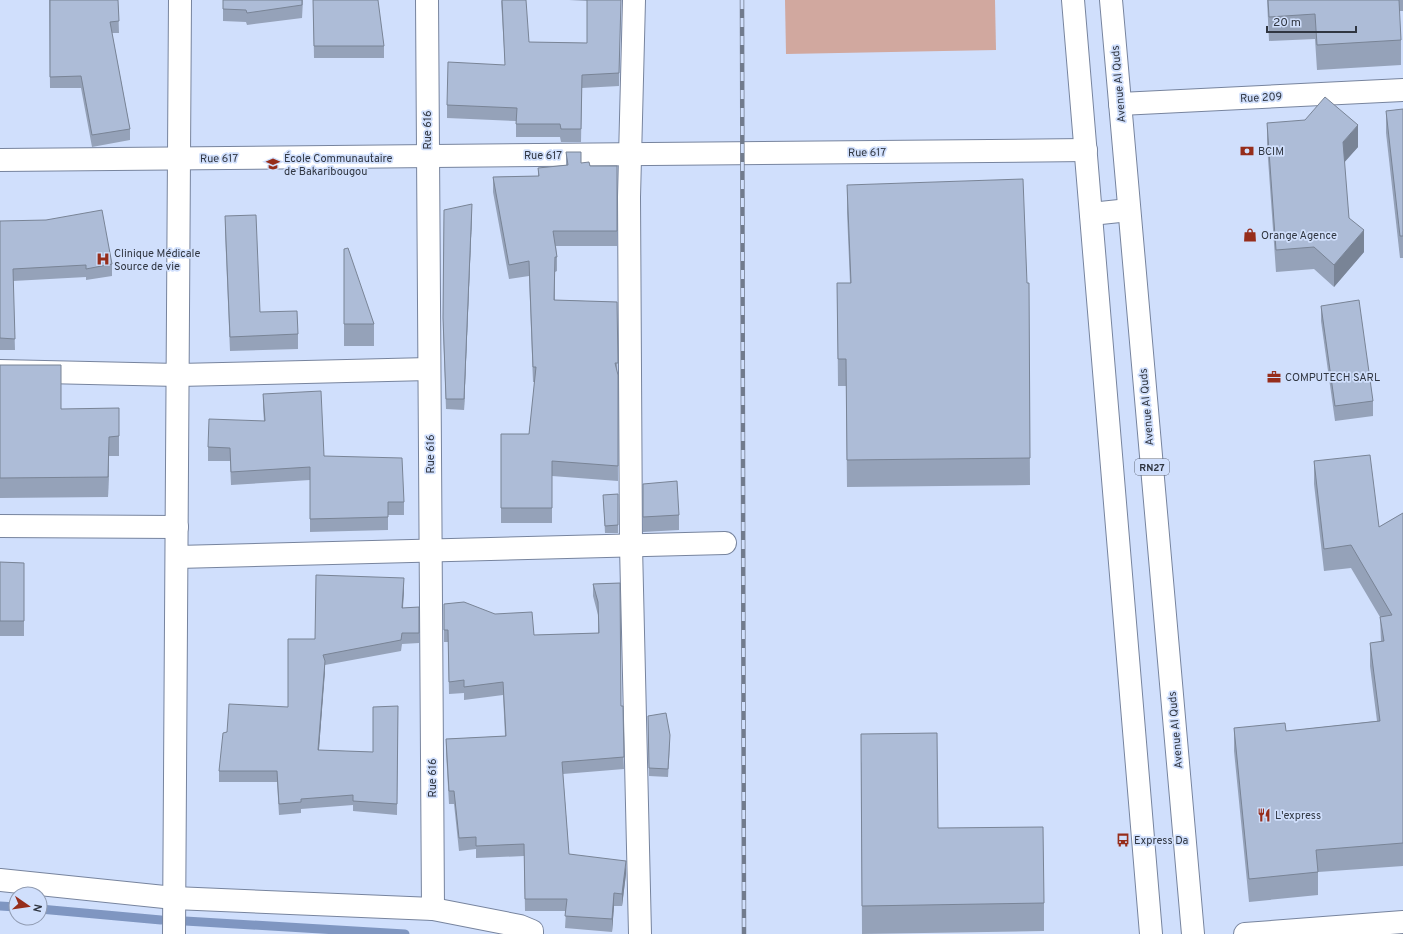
<svg xmlns="http://www.w3.org/2000/svg" width="1403" height="934" font-family="Overpass,sans-serif">
  <rect width="100%" height="100%" fill="#d0dffc"/>
  <!-- green -->
  <path fill="#d1a89f" d="M785 0H995L996 50 786 54Z"/>
  <g fill="none" stroke-linecap="round" stroke-linejoin="round">
    <!-- stream -->
    <g stroke="#7f96c1" stroke-width="9">
      <path d="M0 906 16 907"/>
      <path d="M40 909 161 920"/>
      <path d="M185 921 405 934"/>
    </g>
    <!-- minor casing -->
    <g stroke="#77849e" stroke-width="24">
      <g id="minor">
        <path d="M427 0 433 909"/>
        <path d="M634 0 629 197 631 546 640 934"/>
        <path d="M1120 104 1403 90"/>
        <path d="M0 160 1086 150"/>
        <path d="M1091 214 1129 210"/>
        <path d="M0 371 178 375 429 369"/>
        <path d="M0 526 177 527"/>
        <path d="M177 557 725 543"/>
        <path d="M0 880 174 898 433 909 520 926 532 931V934"/>
        <path d="M174 934 180 0"/>
      </g>
    </g>
    <!-- tertiary casing -->
    <g stroke="#77849e" stroke-width="24">
      <path id="tertiary" d="M1245 934 1403 922"/>
    </g>
    <!-- primary casing -->
    <g stroke="#77849e" stroke-width="24">
      <g id="primary">
        <path d="M1073 0 1151 934"/>
        <path d="M1111 0 1193 934"/>
      </g>
    </g>
    <!-- minor -->
    <use href="#minor" stroke="#fff" stroke-width="22"/>
    <!-- tertiary -->
    <use href="#tertiary" stroke="#fff" stroke-width="22"/>
    <!-- primary -->
    <use href="#primary" stroke="#fff" stroke-width="22"/>
    <!-- rail casing -->
    <g stroke="#717b8d" stroke-width="4.5">
      <path id="rail" d="M742 0 744 934"/>
    </g>
    <!-- rail -->
    <use href="#rail" stroke="#d0dffc" stroke-width="3" stroke-dasharray="9" stroke-linecap="butt"/>
  </g>
  <!-- wall -->
  <g fill="#95a2b9">
    <path d="M49 0H118L119 33H112L130 129V140L92 147 81 88H50Z"/>
    <path d="M303 0 302 18 247 25 246 22 223 21V9Z"/>
    <path d="M313 0 384 46V58H314Z"/>
    <path d="M501 0 529 42 587 43V1L569 0H621L619 86 582 88 581 142H561L560 137H516V121L447 118V105L505 65Z"/>
    <path d="M1267 0H1403V11H1399L1401 40V65L1317 70 1315 39 1269 41Z"/>
    <path d="M1403 109V258H1400L1386 133V111Z"/>
    <path d="M1267 123 1358 147 1344 162 1349 218 1364 252 1334 287 1314 269 1276 272 1267 145Z"/>
    <path d="M566 152 581 163 590 166H617V246H556L557 257V271L555 272V300L617 302 618 481 552 476V523H501V434H529L535 382H533L529 276 509 279 493 192V177L538 176V168L566 165Z"/>
    <path d="M847 185 1027 283H1029L1030 485 847 487 846 386H838L837 283H850L847 212Z"/>
    <path d="M444 210 472 214 464 410 446 409 443 328Z"/>
    <path d="M225 216 260 312 298 334V349L230 351 225 231Z"/>
    <path d="M0 221 112 264V276L86 280V277L13 281 15 350H0Z"/>
    <path d="M344 249 374 324V346H344Z"/>
    <path d="M1321 306 1373 401V416L1335 421 1321 321Z"/>
    <path d="M0 365 61 409 119 436V456H109L108 497 0 498Z"/>
    <path d="M263 394 324 456 404 502V515H388V530L310 532V480L231 485 230 461H208V447L264 421 263 407Z"/>
    <path d="M1314 461 1379 527 1403 513V866L1318 872V895L1249 902 1234 751V728L1286 731 1377 721 1370 666V643L1381 642 1380 617 1351 568 1324 571 1314 484Z"/>
    <path d="M643 484 679 515V530L643 532Z"/>
    <path d="M618 494V533H605L603 495Z"/>
    <path d="M0 562 24 563V636H0Z"/>
    <path d="M620 583 621 706 624 769 563 774 569 854 626 874 622 906H614L612 932 565 928 566 911H525L524 856 476 858V849L459 851 454 804H449L446 752V739L505 736 503 695 464 700V693L449 694 448 642H444V604L534 635 598 633V615L593 596V584Z"/>
    <path d="M404 589 403 608 419 607V643L402 644 401 651 325 665 319 750 373 752 398 706 397 815 353 811V805L301 809V813L279 815 277 782H219V771L227 732 288 707 315 639Z"/>
    <path d="M648 716 670 743 668 777 649 776Z"/>
    <path d="M861 762 938 828 1044 903V931L862 934Z"/>
  </g>
  <!-- shaded-wall -->
  <g fill="#798496">
    <path d="M1358 125V147L1343 164V142Z"/>
    <path d="M472 204V214L464 410V399Z"/>
    <path d="M1364 230V252L1334 287V265Z"/>
    <path d="M109 437V456L108 497V477Z"/>
    <path d="M404 578V589L402 619V608Z"/>
    <path d="M325 661V672L318 761V750Z"/>
    <path d="M626 861V874L622 906V894Z"/>
    <path d="M614 893V906L612 932V919Z"/>
  </g>
  <!-- building -->
  <g fill="#adbcd7" stroke="#798496">
    <path d="M50 0H118L119 21 110 22 130 129 92 135 81 76 50 77Z"/>
    <path d="M223 0H302V5L247 13 246 10 223 9Z"/>
    <path d="M313 0H378L384 46H314Z"/>
    <path d="M502 0H526L529 42 587 43V0H621L619 73 582 75 581 129H561L560 124H516L517 108 447 105 448 62 505 65Z"/>
    <path d="M1268 0H1399L1401 40 1317 45 1315 14 1269 17Z"/>
    <path d="M1325 97 1358 125 1343 142 1349 218 1364 230 1334 265 1314 247 1276 250 1267 123 1305 120Z"/>
    <path d="M1403 109V236H1400L1386 111Z"/>
    <path d="M566 152H581V163L589 162 590 166H617V231H553L557 257H555L554 300 617 302 618 363H615L618 375V466L552 461V508H501V434H529L536 367H533L529 261 509 265 493 177 539 176 538 168 568 165Z"/>
    <path d="M1023 179 1027 283H1029L1030 458 847 460 846 359H838L837 283H851L847 185Z"/>
    <path d="M472 204 464 399H446L443 318 444 210Z"/>
    <path d="M102 210 112 264 86 269V265L13 269 15 339 0 338V221L46 220Z"/>
    <path d="M256 215 260 312 297 311 298 334 230 337 225 216Z"/>
    <path d="M348 248 374 324H344V249Z"/>
    <path d="M1359 300 1373 401 1335 406 1321 306Z"/>
    <path d="M0 365H61V409L119 408V436L109 437 108 477 0 478Z"/>
    <path d="M321 391 324 456 402 458 404 502H388V517L310 519V467L231 472 230 448 208 447 209 419 265 421 263 394Z"/>
    <path d="M1370 455 1379 527 1403 513V843L1316 850 1318 872 1249 879 1234 728 1285 723 1286 731 1380 721 1370 643 1384 641 1380 617 1392 615 1351 545 1324 549 1314 461Z"/>
    <path d="M677 481 679 515 643 517V484Z"/>
    <path d="M618 494V525L605 526 603 495Z"/>
    <path d="M0 562 24 563V621H0Z"/>
    <path d="M316 575 404 578 402 608 419 607V633H402L401 640 323 655 325 661 318 750 373 752V707L398 706 397 804 353 801V795L301 799V802L279 804 277 771H219L223 733 227 732 229 704 288 707V639H315Z"/>
    <path d="M620 583 621 706H623L624 757 562 762 569 854 626 861 622 894 614 893 612 919 565 916 567 899H525L524 844 476 846V837L459 838 454 791H449L446 739 506 736 503 682 464 687V680L449 682 448 630H444V604L464 602 495 614 532 612 534 635 599 633 598 602 593 584Z"/>
    <path d="M666 713 670 735 668 769 649 768 648 716Z"/>
    <path d="M937 733 938 828 1043 827 1044 903 862 906 861 734Z"/>
  </g>
  <!-- icons -->
  <defs>
    <g id="bank-bare" transform="scale(1.08)"><path d="M-6-4H6V4H-6ZM0-2.3a2.3 2.3 0 1 0 0 4.6a2.3 2.3 0 1 0 0-4.6Z" fill="#962d1b" stroke="#d0dffc" stroke-width="2.5" paint-order="stroke"/></g>
    <g id="school-bare" transform="scale(1.08)"><path d="M0-5L7-2L0 1L-7-2ZM-4 1L0 2.5L4 1V4Q0 6-4 4Z" fill="#962d1b" stroke="#d0dffc" stroke-width="2.5" paint-order="stroke"/></g>
    <g id="shop-bare" transform="scale(1.08)"><path d="M-5-2.5h2.3a2.7 3.5 0 0 1 5.4 0H5L5.5 6h-11ZM-1.5-2.5h3a1.5 2.3 0 0 0-3 0Z" fill="#962d1b" stroke="#d0dffc" stroke-width="2.5" paint-order="stroke"/></g>
    <g id="hospital-bare" transform="scale(1.08)"><path d="M-5-5h3v3.5h4V-5h3V5h-3V1.5h-4V5h-3Z" fill="#962d1b" stroke="#d0dffc" stroke-width="2.5" paint-order="stroke"/></g>
    <g id="office-bare" transform="scale(1.08)"><path d="M-6-3h4V-5.5h4V-3h4V5H-6ZM-1-4.5V-3h2v-1.5ZM-6 0V1H6V0Z" fill="#962d1b" stroke="#d0dffc" stroke-width="2.5" paint-order="stroke"/></g>
    <g id="restaurant-bare" transform="scale(1.08)"><path d="M-5-6h1v4h1v-4h1v4h1v-4h1v5L-1.5 .5V6h-2V.5L-5-1ZM5-6V6H3V1.5H1.5Q1.5-4 5-6Z" fill="#962d1b" stroke="#d0dffc" stroke-width="2.5" paint-order="stroke"/></g>
    <g id="bus-bare" transform="scale(1.08)"><path d="M-5-6H5V4H4V6H2V4H-2V6H-4V4H-5ZM-3.5-4V0h7V-4ZM-3.5 1.2v1.5H-2V1.2ZM2 1.2v1.5H3.5V1.2Z" fill="#962d1b" stroke="#d0dffc" stroke-width="2.5" paint-order="stroke"/></g>
  </defs>
  <g fill-rule="evenodd">
    <use href="#bank-bare" x="1247" y="151"/>
    <use href="#school-bare" x="273" y="164"/>
    <use href="#shop-bare" x="1250" y="235"/>
    <use href="#hospital-bare" x="103" y="259"/>
    <use href="#office-bare" x="1274" y="377"/>
    <use href="#restaurant-bare" x="1264" y="815"/>
    <use href="#bus-bare" x="1123" y="840"/>
  </g>
  <g text-anchor="middle" stroke-width="3.5" stroke-linejoin="round" paint-order="stroke">
    <!-- shield labels -->
    <rect fill="#d0dffc" stroke="#606979" stroke-width="1" x="1135" y="459" width="34" height="16" rx="3"/>
    <g font-size="10" font-weight="bold" fill="#303641">
      <text x="1152" y="471">RN27</text>
    </g>
    <!-- street labels -->
    <g font-size="11" fill="#303641" stroke="#d0dffc">
      <text transform="translate(1118 84) rotate(-95)" y="4">Avenue Al Quds</text>
      <text transform="translate(1261 97) rotate(-3)" y="4">Rue 209</text>
      <text transform="translate(427 130) rotate(-90)" y="4">Rue 616</text>
      <text transform="translate(867 152) rotate(-1)" y="4">Rue 617</text>
      <text x="543" y="159">Rue 617</text>
      <text transform="translate(219 158) rotate(-1)" y="4">Rue 617</text>
      <text transform="translate(1146 407) rotate(-95)" y="4">Avenue Al Quds</text>
      <text transform="translate(430 454) rotate(-90)" y="4">Rue 616</text>
      <text transform="translate(1175 730) rotate(-95)" y="4">Avenue Al Quds</text>
      <text transform="translate(432 778) rotate(-90)" y="4">Rue 616</text>
    </g>
    <!-- poi labels -->
    <g font-size="11" fill="#303641" stroke="#d0dffc" text-anchor="start">
      <text x="1258" y="155">BCIM</text>
      <text x="284" y="162">École Communautaire<tspan x="284" dy="13">de Bakaribougou</tspan></text>
      <text x="1261" y="239">Orange Agence</text>
      <text x="114" y="257">Clinique Médicale<tspan x="114" dy="13">Source de vie</tspan></text>
      <text x="1285" y="381">COMPUTECH SARL</text>
      <text x="1275" y="819">L'express</text>
      <text x="1134" y="844">Express Da</text>
    </g>
  </g>
  <!-- north arrow -->
  <g transform="translate(28 906) rotate(103)"><circle r="19" fill="#d0dffc" stroke="#909bb1"/>
  <path d="M0-3L7 15L0 10L-7 15Z" fill="#962d1b"/>
  <text y="-6" font-size="11" font-weight="bold" text-anchor="middle" fill="#303641">N</text>
  </g>
  <!-- scale -->
  <path d="M1267 26v6h89v-6" fill="none" stroke="#303641" stroke-width="2"/>
  <text x="1273" y="26" font-size="12" fill="#303641" stroke="#d0dffc" stroke-width="3" paint-order="stroke">20 m</text>
</svg>
